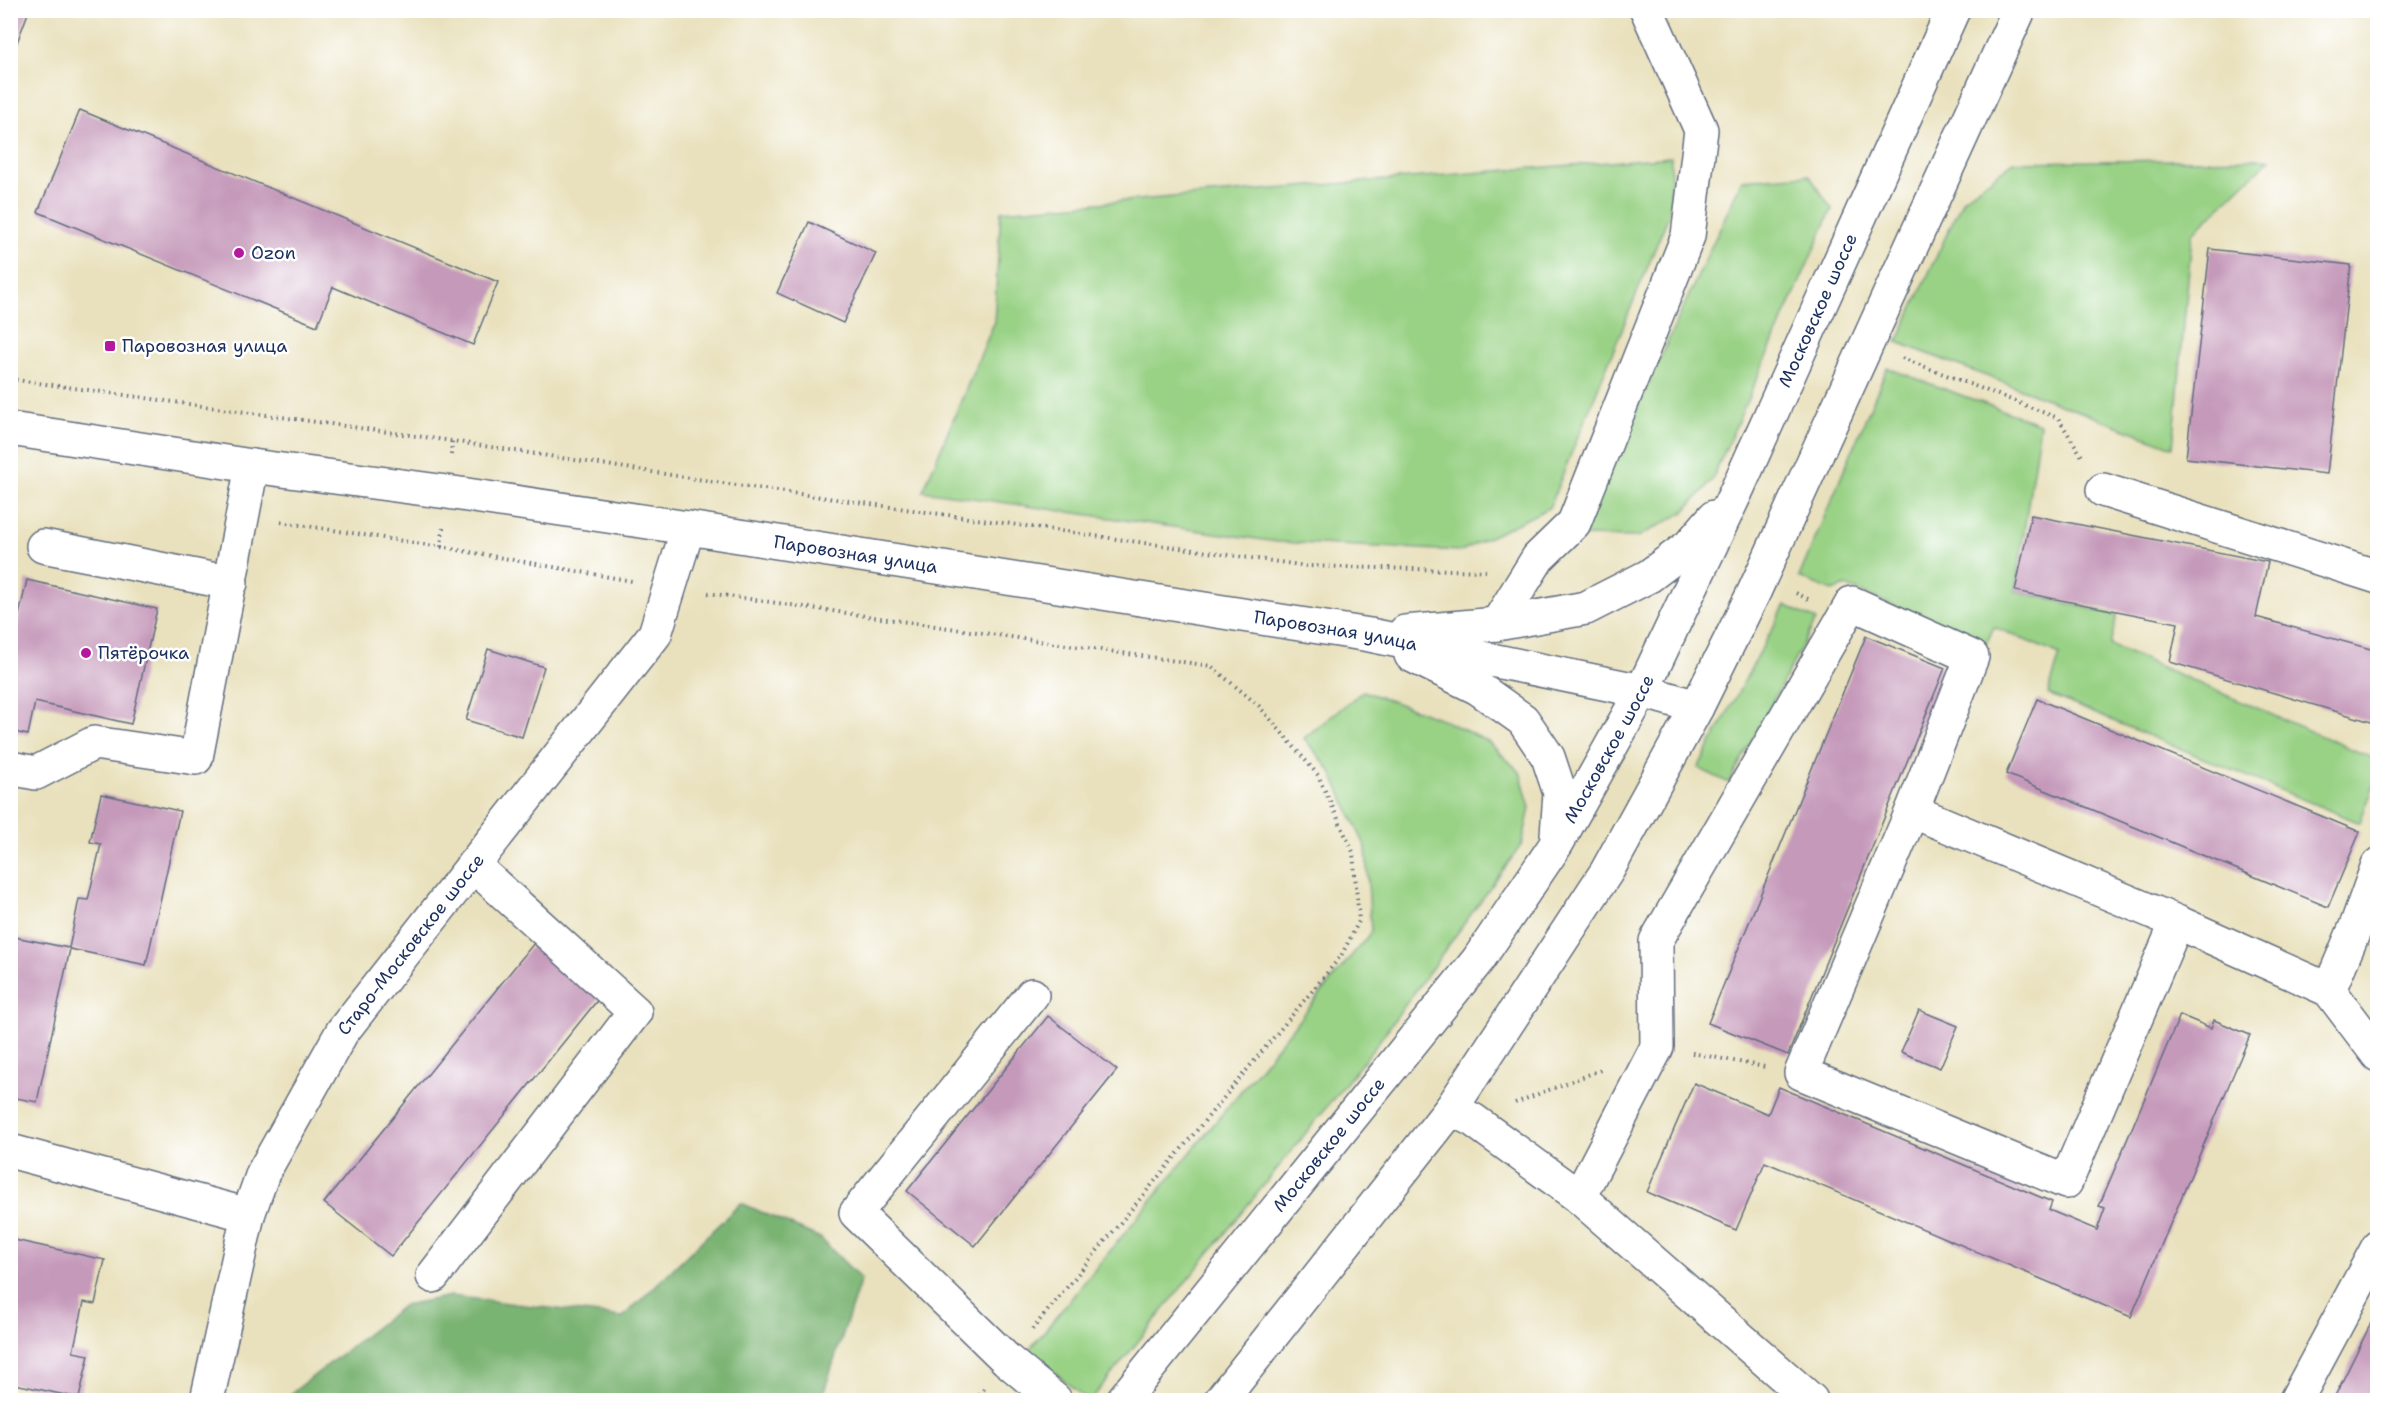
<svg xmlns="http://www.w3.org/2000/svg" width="2388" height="1411" font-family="'Shantell Sans',sans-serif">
  <rect width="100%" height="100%" fill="#fff"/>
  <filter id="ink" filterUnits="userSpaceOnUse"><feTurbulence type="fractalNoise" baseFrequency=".0167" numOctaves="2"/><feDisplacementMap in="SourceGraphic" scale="12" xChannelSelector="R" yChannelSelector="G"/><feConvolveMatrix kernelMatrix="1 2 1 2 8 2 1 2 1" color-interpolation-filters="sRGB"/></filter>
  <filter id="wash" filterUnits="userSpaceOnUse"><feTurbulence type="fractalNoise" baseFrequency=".008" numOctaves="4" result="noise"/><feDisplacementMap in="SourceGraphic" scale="24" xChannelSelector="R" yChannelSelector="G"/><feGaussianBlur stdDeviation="1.35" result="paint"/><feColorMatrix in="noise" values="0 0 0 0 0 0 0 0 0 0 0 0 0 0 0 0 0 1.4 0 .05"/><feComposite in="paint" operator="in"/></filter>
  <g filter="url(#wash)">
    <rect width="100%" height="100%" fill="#e9e1bd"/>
    <!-- green -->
    <g fill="#99d285" stroke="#5a8072" stroke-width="1.5">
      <path d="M1671 157 1670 212 1549 508 1461 551 1278 542 923 491 994 323 1001 211Z"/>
      <path d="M2270 159 2192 234 2173 447 1897 342 1963 199 2014 162Z"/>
      <path d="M1809 175 1832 209 1711 482 1684 512 1638 537 1578 536 1742 180Z"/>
      <path d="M1887 368 2040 424 2015 591 2117 615 2110 645 2377 760V776L2360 823 2048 694 2060 655 1994 627 1986 644 1846 586 1832 591 1799 577Z"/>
      <path d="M1785 605 1816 620 1729 783 1698 768Z"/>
      <path d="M1363 691 1439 718 1487 741 1520 772 1530 808 1522 844 1374 1048 1091 1400H1087L1029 1350 1371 932 1366 848 1330 770 1304 738Z"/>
    </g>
    <!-- forest -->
    <path fill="#7ab472" stroke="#4a7268" stroke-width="1.5" d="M741 1203 820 1238 861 1279 823 1394 813 1400H283L404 1305 451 1296 623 1317Z"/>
    <g id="blocks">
      <!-- building -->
      <g fill="#c599ba">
        <path d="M10 10 28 13 15 48 10 46Z"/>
        <path d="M80 110 498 282 473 345 333 287 317 326 38 212Z"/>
        <path d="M809 222 876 253 843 323 777 293Z"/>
        <path d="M2210 249 2351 265 2327 474 2186 458Z"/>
        <path d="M2031 515 2268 562 2256 617 2378 651V724L2170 662 2178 623 2015 591Z"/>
        <path d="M27 580 157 609 131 724 35 702 28 735 10 731V654Z"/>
        <path d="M1866 636 1945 668 1788 1055 1708 1023Z"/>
        <path d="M488 649 544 667 522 737 466 720Z"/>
        <path d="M2037 699 2360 832 2328 907 2006 774Z"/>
        <path d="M101 794 180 811 146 965 70 949 37 1102 10 1097V936L69 948 79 899 88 900 101 844 90 842Z"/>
        <path d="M534 943 600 997 391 1256 324 1203Z"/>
        <path d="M1919 1010 1958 1026 1940 1068 1901 1052Z"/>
        <path d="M2180 1015 2211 1028 2214 1020 2250 1035 2131 1317 1765 1162 1736 1230 1647 1192 1694 1083 1768 1114 1779 1087 2052 1202 2049 1210 2097 1230 2105 1208 2099 1206Z"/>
        <path d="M1048 1016 1117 1070 975 1246 907 1191Z"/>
        <path d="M10 1239 105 1260 95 1304 84 1302 73 1352 89 1355 79 1398 10 1383 12 1358 10 1357Z"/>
        <path d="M2378 1309V1400H2333Z"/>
      </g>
    </g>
  </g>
  <g filter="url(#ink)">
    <use href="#blocks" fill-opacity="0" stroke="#636d7f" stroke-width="1.5"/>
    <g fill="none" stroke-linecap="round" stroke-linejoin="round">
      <!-- minor casing -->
      <g stroke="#636d7f" stroke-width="36">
        <g id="minor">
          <path d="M2103 490 2378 577"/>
          <path d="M43 546 231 583"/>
          <path d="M1497 624 1538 558 1574 523 1688 236 1701 130 1647 10"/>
          <path d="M10 768 36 773 94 743 196 758 252 466"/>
          <path d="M2177 922 2066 1182 1801 1073 1912 811 2177 922 2329 990 2378 1055"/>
          <path d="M2329 990 2357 924 2378 865"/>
          <path d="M1032 995 856 1213 1007 1360 1055 1400"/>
          <path d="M1451 1109 1473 1120 1579 1197 1811 1400"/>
          <path d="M10 1151 248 1215"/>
          <path d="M1579 1197 1657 1047 1656 941 1852 603 1972 657 1912 811"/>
          <path d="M433 1276 635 1012 473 865"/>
          <path id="s1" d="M207 1400 248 1215 263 1173 342 1032 655 634 688 528"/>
          <path d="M2296 1400 2378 1247"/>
        </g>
      </g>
      <!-- major casing -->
      <g stroke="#636d7f" stroke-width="36">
        <g id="major">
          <path id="s2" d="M10 429 252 466 447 492 688 528 1370 635 1642 691 1697 707"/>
          <path d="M1405 632 1497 624 1586 608 1649 576 1689 546 1714 517"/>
          <path d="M1411 655 1478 688 1523 720 1548 757 1560 793 1557 835"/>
          <path id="s3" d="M1123 1400 1478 960 1557 843 1642 691 1736 492 1953 10"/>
          <path d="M1221 1400 1451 1109 1607 871 1697 707 1754 592 2019 10"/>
        </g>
      </g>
      <!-- path -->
      <g stroke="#636d7f" stroke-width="4" stroke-dasharray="1.5 4.5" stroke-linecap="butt">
        <path d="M1902 358 2058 418 2083 458"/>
        <path d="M10 379 452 441"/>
        <path d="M451 455 452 441 729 484 1307 566 1486 571"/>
        <path d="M281 522 441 547 443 528"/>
        <path d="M441 547 632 581"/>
        <path d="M708 593 1211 666 1259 706 1318 775 1353 852 1359 921 1341 956 1030 1332"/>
        <path d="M1796 593 1810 600"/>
        <path d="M1692 1053 1765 1067"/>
        <path d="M1515 1103 1603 1069"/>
        <path d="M976 1400 984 1389"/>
      </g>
      <!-- minor -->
      <use href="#minor" stroke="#fff" stroke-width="33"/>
      <!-- major -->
      <use href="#major" stroke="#fff" stroke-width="33"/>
    </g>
  </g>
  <!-- markers -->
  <g fill="#b5179e" stroke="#fff" stroke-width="2">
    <circle cx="239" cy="253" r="6"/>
    <rect x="104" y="340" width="12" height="12" rx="3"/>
    <circle cx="86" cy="653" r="6"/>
  </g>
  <g text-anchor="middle" stroke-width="5" stroke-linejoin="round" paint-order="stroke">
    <!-- poi labels -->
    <g font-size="18" fill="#1b2f5e" stroke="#fff" text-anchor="start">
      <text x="251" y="259">Ozon</text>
      <text x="122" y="352">Паровозная улица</text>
      <text x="98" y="659">Пятёрочка</text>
    </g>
    <!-- street labels -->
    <g font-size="18" fill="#1b2f5e" stroke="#fff">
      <text dy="6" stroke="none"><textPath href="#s3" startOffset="1300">Московское шоссе</textPath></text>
      <text dy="6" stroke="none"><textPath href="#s2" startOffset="855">Паровозная улица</textPath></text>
      <text dy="6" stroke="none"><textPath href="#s2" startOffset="1341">Паровозная улица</textPath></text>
      <text dy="6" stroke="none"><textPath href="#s3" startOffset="814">Московское шоссе</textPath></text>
      <text dy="6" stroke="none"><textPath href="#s1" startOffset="507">Старо-Московское шоссе</textPath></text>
      <text dy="6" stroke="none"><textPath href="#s3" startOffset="328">Московское шоссе</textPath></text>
    </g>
  </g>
  <!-- margin -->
  <rect width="2388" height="1411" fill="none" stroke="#fff" stroke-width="36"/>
</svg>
